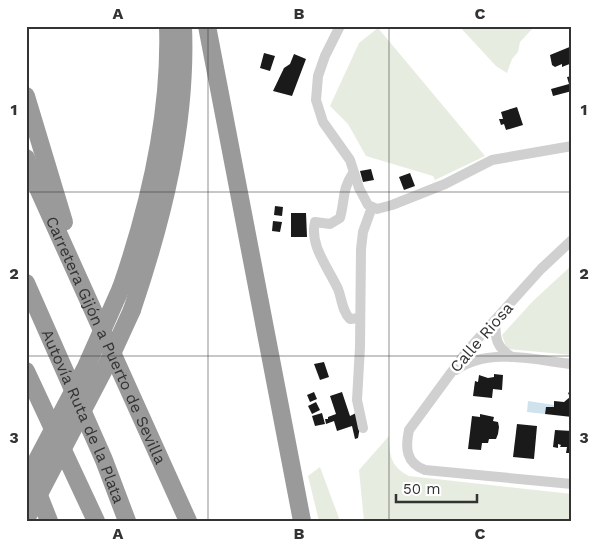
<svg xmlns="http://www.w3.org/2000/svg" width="598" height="547" font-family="'Work Sans',sans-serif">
  <rect width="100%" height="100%" fill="#fff"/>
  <!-- green -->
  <g fill="#e6ecdf">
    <path d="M459 26H543L532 29 520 42 518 52 512 59 507 73 496 66Z"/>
    <path d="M378 28 485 156 435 180 433 176 366 156 348 124 330 106 359 43Z"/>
    <path d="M572 265V355L507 349 502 335 533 301Z"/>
    <path d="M389 436C389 455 391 467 409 476L572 494V521H364L359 470Z"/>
    <path d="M320 467 340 521H319L308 476Z"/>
  </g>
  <!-- water -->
  <path fill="#cfe2ee" d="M528 401 554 405V407H546L545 414 527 412Z"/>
  <!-- building -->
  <g fill="#1a1a1a">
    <path d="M572 46V63L562 67V64L555 67 552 65 550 55Z"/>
    <path d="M264 53 275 56 270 71 260 68Z"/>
    <path d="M294 54 306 59 292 96 273 91 284 68 290 64Z"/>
    <path d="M572 76V91L553 96 551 89 569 84 567 77Z"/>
    <path d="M517 107 523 125 506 130 504 124 501 125 499 119H503L501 112Z"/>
    <path d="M371 169 374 180 363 182 360 171Z"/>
    <path d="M410 173 415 186 404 190 399 177Z"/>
    <path d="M275 206 283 207 282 216 274 215Z"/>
    <path d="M291 213H306L307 237H291Z"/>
    <path d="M273 221 282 222 280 232 272 231Z"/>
    <path d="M324 362 329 377 320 380 314 364Z"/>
    <path d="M494 374 503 375 502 390 493 389 492 398 473 396 475 381 478 382 479 375 488 378 494 377Z"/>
    <path d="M572 390V417L545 414 546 407H554V401L564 402 570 397 568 393Z"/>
    <path d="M314 392 317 399 310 402 307 395Z"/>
    <path d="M342 392 350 416 356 413 360 427 358 438 355 439 352 426 337 431 334 421 326 424 325 419H328V417L336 414 330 396Z"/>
    <path d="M316 402 320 410 312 414 308 406Z"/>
    <path d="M322 413 325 424 315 426 312 416Z"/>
    <path d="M480 414 494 417 493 421 498 422 499 427 498 434 496 439H489L488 443H482L481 450 468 449 472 416 480 417Z"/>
    <path d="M517 424 537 426 534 459 513 457Z"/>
    <path d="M555 430 572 431V453H566L567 447H560L561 445 558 444V448L553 447Z"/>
  </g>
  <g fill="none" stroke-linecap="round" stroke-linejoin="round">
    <!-- street -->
    <g stroke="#d0d0d0" stroke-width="10">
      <path d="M340 26 325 56 318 76 316 100 323 122 350 160 359 188 368 205 377 209 392 205 445 184 492 160 572 146"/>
      <path d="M353 173C342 189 345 200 340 218L330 224 315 222C309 245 329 269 338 289 342 299 342 311 350 319L360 318"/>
      <path d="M572 240 541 269 467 351 409 430C405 448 406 463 425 470L572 484"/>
      <path d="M496 320C494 338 497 348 512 357"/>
      <path d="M456 370C488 347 535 360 572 364"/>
      <path d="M363 428 357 400 360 347 361 249 363 232 372 207"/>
    </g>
    <!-- highway -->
    <g stroke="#9a9a9a" stroke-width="18">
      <path d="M207 26 302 521"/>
      <path d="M26 96 64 222"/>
      <path id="s1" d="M26 158 36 184 188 521"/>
      <path id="s2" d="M26 283 104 460 127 521"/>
      <path d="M121 288C150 204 171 115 168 26"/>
      <path d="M132 310C163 218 187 124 183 26"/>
      <path d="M26 371 96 521"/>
      <path d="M34 483 49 521"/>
    </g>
    <!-- highway-bridge -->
    <g stroke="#9a9a9a" stroke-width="18">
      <path d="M26 481 86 367 121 288"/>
      <path d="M26 519 110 358 132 310"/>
    </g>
  </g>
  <!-- grid -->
  <path fill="none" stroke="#333" stroke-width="1" stroke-opacity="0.55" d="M208 26V521M389 26V521M26 192H572M26 356H572"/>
  <g text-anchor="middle" stroke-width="5" stroke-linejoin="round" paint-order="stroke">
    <!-- street labels -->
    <g font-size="16" fill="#333" stroke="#fff">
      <text transform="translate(481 337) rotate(-49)" y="6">Calle Riosa</text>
      <text dy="6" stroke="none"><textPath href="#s1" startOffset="199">Carretera Gijón a Puerto de Sevilla</textPath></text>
      <text dy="6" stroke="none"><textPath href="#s2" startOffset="145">Autovía Ruta de la Plata</textPath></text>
    </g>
  </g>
  <!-- border -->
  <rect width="598" height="547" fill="none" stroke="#ffffff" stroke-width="55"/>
  <!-- scale -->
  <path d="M396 494v8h81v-8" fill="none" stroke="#333333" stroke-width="2.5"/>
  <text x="403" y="494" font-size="15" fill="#333333" stroke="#ffffff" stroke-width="4" paint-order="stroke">50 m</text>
  <rect x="28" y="28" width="542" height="492" fill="none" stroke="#333" stroke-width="2"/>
  <g font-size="16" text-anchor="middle" font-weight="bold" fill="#333">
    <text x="118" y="19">A</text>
    <text x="299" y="19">B</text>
    <text x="480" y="19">C</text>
    <text x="14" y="115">1</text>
    <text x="584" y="115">1</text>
    <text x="14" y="279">2</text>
    <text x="584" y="279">2</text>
    <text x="14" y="443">3</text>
    <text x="584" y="443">3</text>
    <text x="118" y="539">A</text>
    <text x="299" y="539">B</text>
    <text x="480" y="539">C</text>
  </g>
</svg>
